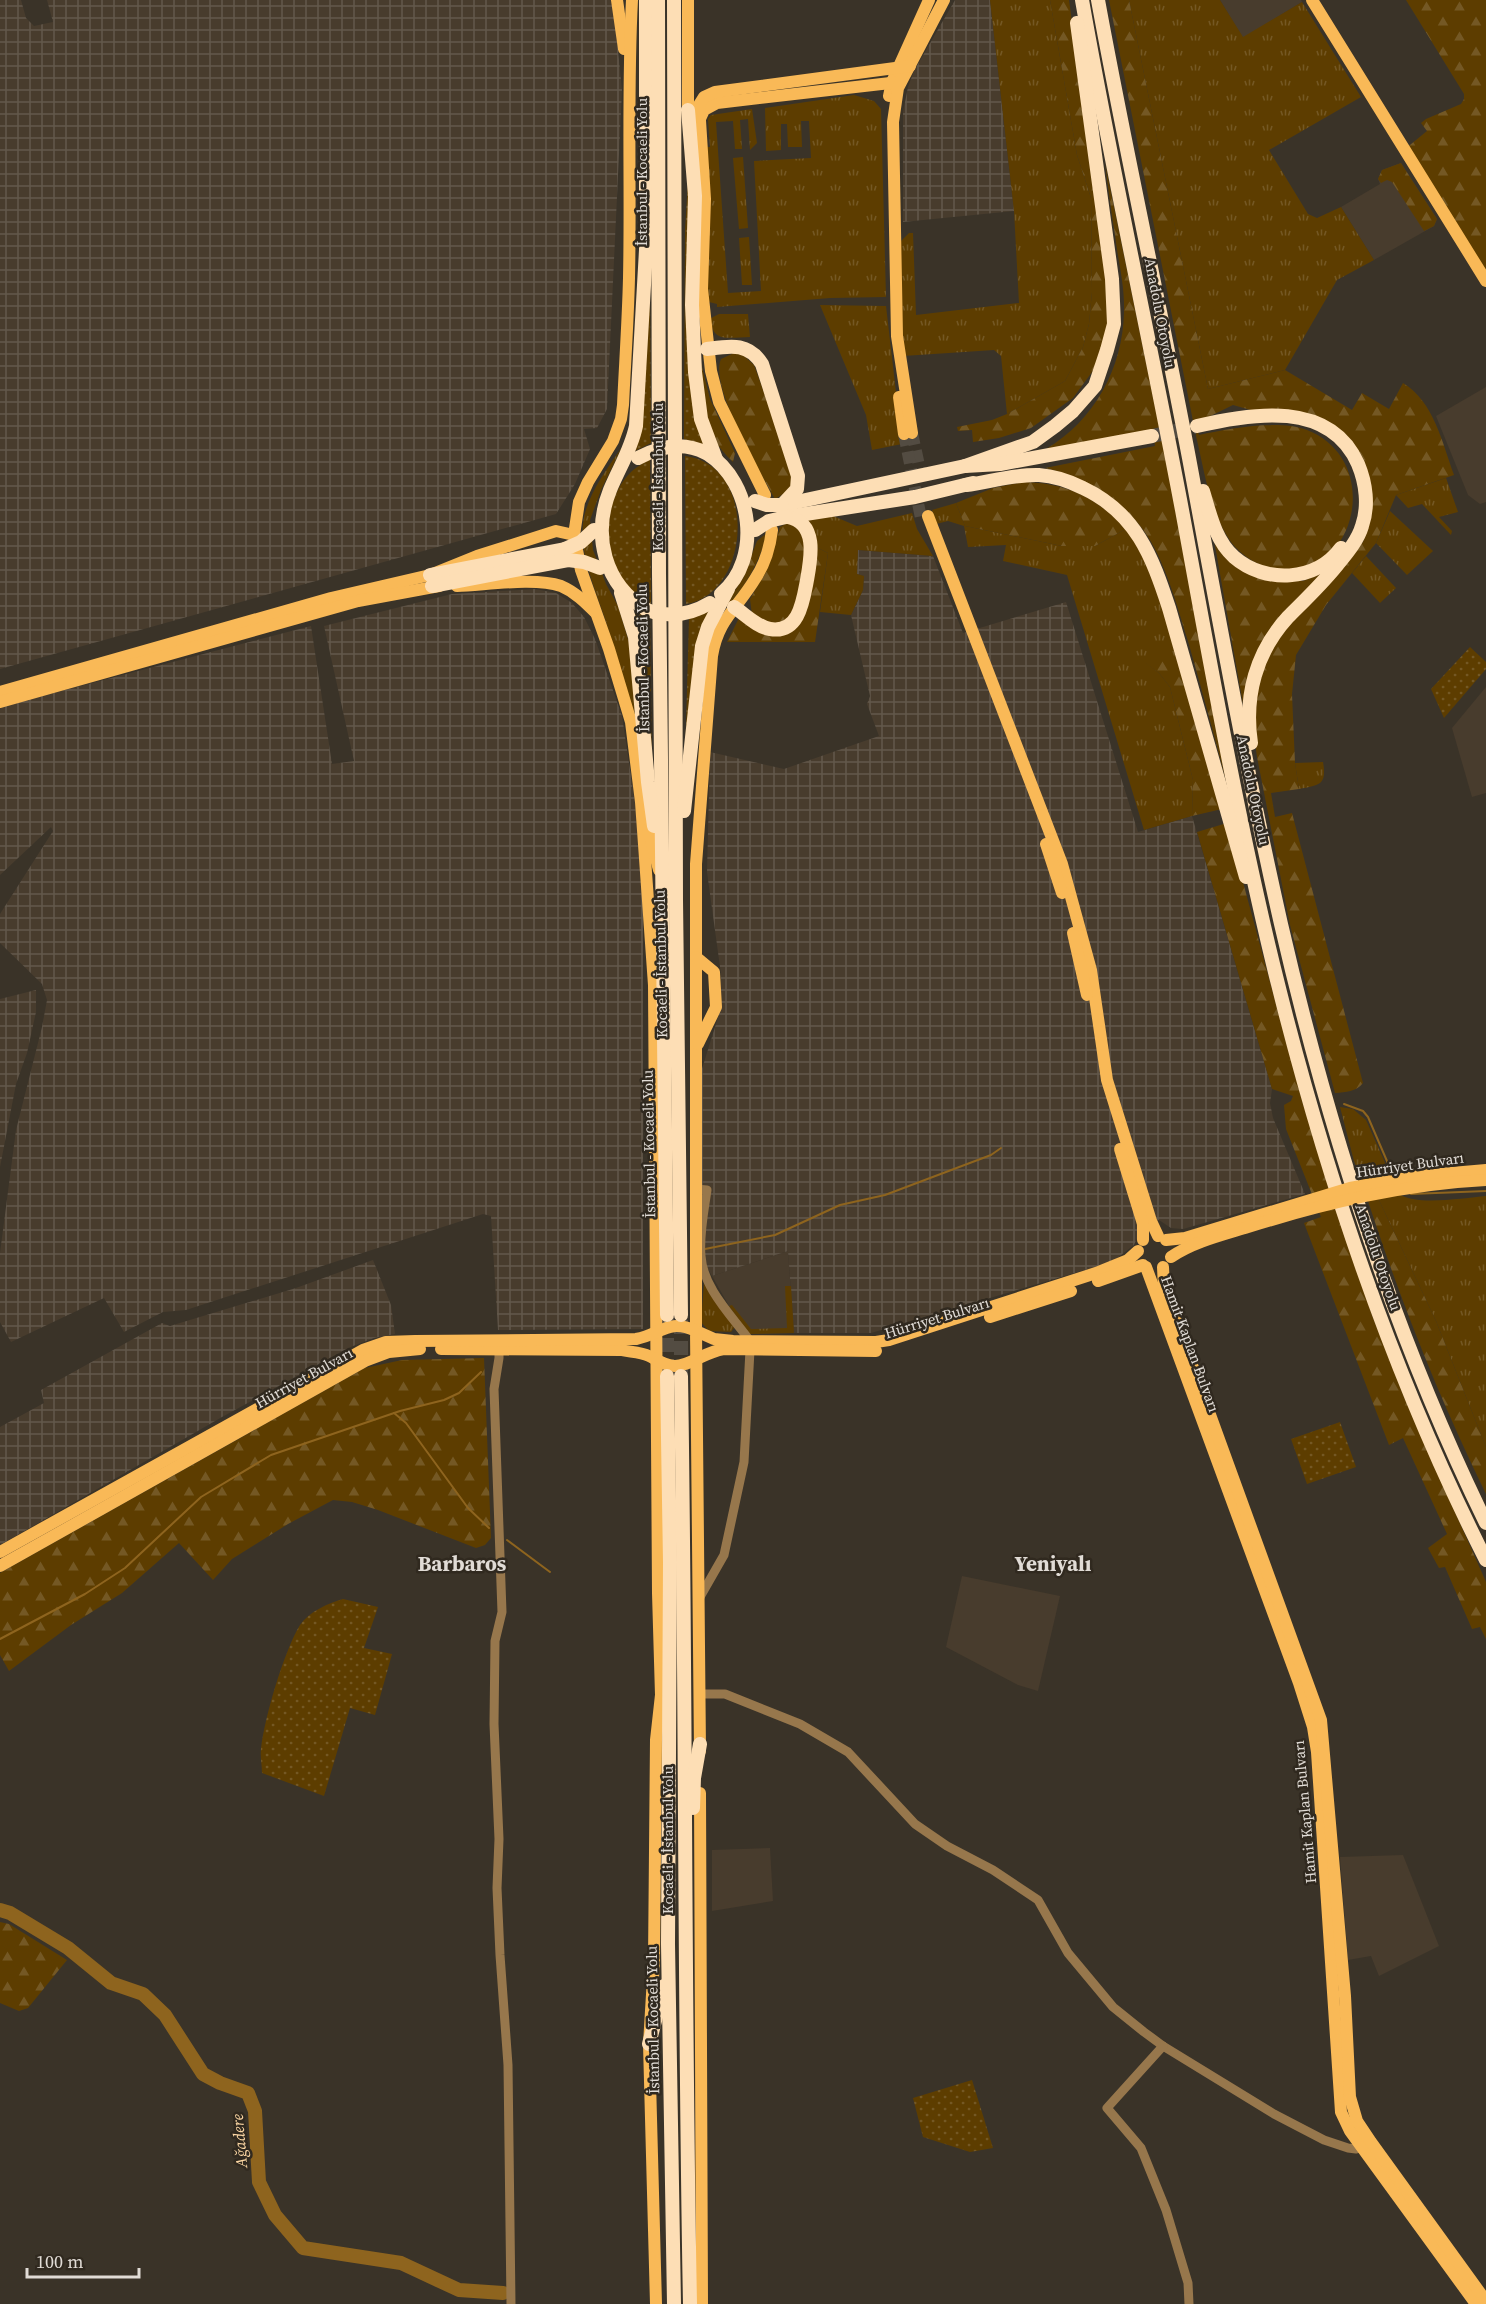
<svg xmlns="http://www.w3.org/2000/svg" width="1486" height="2304" font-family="'Source Serif 4',serif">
  <defs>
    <pattern id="industrial-grid" width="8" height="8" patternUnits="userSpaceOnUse" patternTransform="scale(1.5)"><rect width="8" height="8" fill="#483c2d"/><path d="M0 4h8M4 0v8" fill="none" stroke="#62584b"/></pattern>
    <pattern id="grass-tufts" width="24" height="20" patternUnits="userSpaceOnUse" patternTransform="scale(1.5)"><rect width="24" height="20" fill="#5d3d00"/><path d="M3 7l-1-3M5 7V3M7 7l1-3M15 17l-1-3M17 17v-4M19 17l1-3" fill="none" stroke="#745824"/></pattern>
    <pattern id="forest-firs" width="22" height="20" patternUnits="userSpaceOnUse" patternTransform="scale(1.5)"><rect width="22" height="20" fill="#5d3d00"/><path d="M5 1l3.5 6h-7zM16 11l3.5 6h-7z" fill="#745824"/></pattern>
    <pattern id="park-dots" width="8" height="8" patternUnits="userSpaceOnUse" patternTransform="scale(1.5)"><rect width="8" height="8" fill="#5d3d00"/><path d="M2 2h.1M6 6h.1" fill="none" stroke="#745824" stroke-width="1.8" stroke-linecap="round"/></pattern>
  </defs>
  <rect width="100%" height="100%" fill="#3a3328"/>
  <!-- built -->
  <g fill="#483c2d">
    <path d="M1220 0H1301L1302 2 1243 38Z"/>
    <path d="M1401 163 1437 219 1434 226 1374 260 1341 207 1380 184 1378 179 1382 170Z"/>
    <path d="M1486 387V502L1480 504 1468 495 1436 416Z"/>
    <path d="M1486 687V793L1472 797 1452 728Z"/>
    <path d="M788 1251 794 1333 749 1334 729 1306 712 1276Z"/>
    <path d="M962 1576 1060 1596 1038 1691 1018 1685 946 1647Z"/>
    <path d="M770 1848 773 1901 712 1911V1850Z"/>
    <path d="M1403 1855 1439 1946 1379 1976 1371 1956 1348 1960 1340 1857Z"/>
  </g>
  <!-- industrial -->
  <g fill="url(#industrial-grid)">
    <path d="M0 0H21L26 18 34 26 53 22 47 0H613L622 90 607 409 597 428 584 429 590 449 575 484 556 514 0 669Z"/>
    <path d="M955 0H990L1014 211 903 222V112L908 87 914 71Z"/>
    <path d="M858 550 933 556 963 633 1066 602 1138 832 1192 816 1272 1089 1270 1103 1273 1118 1305 1194 1183 1229 1171 1228 1159 1220 1151 1221 1143 1225 1134 1245 1112 1262 871 1333H794L788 1251 712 1276 702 1258 701 1072 720 1011 721 974 707 872 710 752 784 769 879 736 867 704 870 696 851 615 863 590 864 576 857 574Z"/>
    <path d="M535 589 556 593 572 603 584 617 595 639 622 716 635 803 643 894V1329L498 1330 491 1216 483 1214 186 1310 163 1312 124 1332 104 1298 11 1342 0 1322V1253L16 1130 42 1027 47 1000 42 984 0 943V914L53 831 51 827 0 875V707L311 626 332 764 354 761 324 626 452 594Z"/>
    <path d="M36 990V1012L27 1053 16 1084 0 1167V999Z"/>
    <path d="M373 1260 391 1305 395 1334 374 1338 348 1348 222 1417 0 1545V1427L44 1403 41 1390 162 1323 170 1326 296 1288Z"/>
  </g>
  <!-- grass -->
  <g fill="url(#grass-tufts)">
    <path d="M990 0H1050L1077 155 1091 198 1092 292 1089 324 1083 347 1065 381 1007 414 1001 356 994 350 903 356 900 242 909 233H913L916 315 1019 303 1014 211Z"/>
    <path d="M1129 0H1220L1243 37 1302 2 1361 97 1269 150 1308 214 1317 218 1341 207 1374 260 1337 280 1285 370 1208 389Z"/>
    <path d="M854 95 874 101 881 109 886 297 830 298 717 307V304L709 302 706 295V147H710L708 119 711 115 752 109 757 143 750 150 748 119 740 120 742 149H735L733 121 716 122 728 293 761 291 754 161 811 158 809 121H801L802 147H788L787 124H781V150L766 151 765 108Z"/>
    <path d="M743 157 748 228 739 229 733 158Z"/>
    <path d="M749 237 752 285H742L739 238Z"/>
    <path d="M820 305 886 306 902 444 872 450 866 415Z"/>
    <path d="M719 314H748L750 337C730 337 711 344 711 318Z"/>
    <path d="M622 447 601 490 590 520 593 550 606 584 618 606 631 649 641 802C631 746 623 690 610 635 601 601 579 559 583 524 586 496 607 469 622 447Z"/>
    <path d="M1446 478 1458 512 1439 517 1452 531 1451 535 1422 504 1408 508 1396 495Z"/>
    <path d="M956 503 965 526 1062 546H1095L1124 530H1128C1154 569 1165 616 1178 661L1141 659 1159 673 1170 687 1193 780 1192 816 1144 830 1067 575 1003 561 1006 545 968 547 964 526 948 521 936 524 932 510Z"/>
    <path d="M1390 511 1433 551 1407 575 1376 543Z"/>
    <path d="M912 513 917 529 933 556 858 550 857 574 864 576 863 590 851 615 820 612 828 553 814 546 804 520 833 516 857 526Z"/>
    <path d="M1366 556 1396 588 1380 603 1352 573Z"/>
    <path d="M1323 762C1327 785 1320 785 1299 789L1295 763Z"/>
    <path d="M1340 1107 1353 1109 1366 1120 1399 1194C1416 1206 1464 1198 1486 1196V1447L1436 1321 1378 1198 1361 1179 1354 1161Z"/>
    <path d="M704 1283 733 1325 734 1328 731 1332 709 1331 701 1322Z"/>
    <path d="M785 1286H791L794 1333 749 1334 729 1306 732 1305 751 1329 787 1328Z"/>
  </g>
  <!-- forest -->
  <g fill="url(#forest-firs)">
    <path d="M1050 0H1069L1105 264 1109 326 1095 368 1073 398 1031 428 999 438 973 442 972 430 958 431 957 427 992 420 1007 414 1065 381 1083 347 1089 324 1092 292 1091 198 1077 155Z"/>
    <path d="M1109 0H1129L1208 389 1285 370 1352 410 1362 393 1389 409 1403 383C1434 402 1442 442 1454 475L1396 495 1376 543 1326 605 1296 655 1292 694 1295 763 1299 789 1271 793 1275 817 1292 813 1363 1083C1356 1092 1346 1092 1335 1093L1290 925 1257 757 1253 728 1258 677 1282 630 1333 577 1363 542 1368 528 1372 512 1344 436 1233 405 1196 423 1199 435C1229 429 1277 419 1307 430 1386 461 1355 585 1274 569 1255 565 1237 553 1227 536 1209 507 1204 469 1196 436Z"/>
    <path d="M1406 0H1486V276L1405 149 1427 131 1421 123 1426 119 1461 104 1464 99V94Z"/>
    <path d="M1105 163 1163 445 1228 788C1215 739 1202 690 1188 641 1177 606 1165 560 1144 531 1120 498 1084 477 1045 468L1155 446 1153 432 1046 449C1094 421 1123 368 1124 312 1125 286 1118 261 1115 235 1111 211 1108 187 1105 163Z"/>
    <path d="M1401 163 1437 219 1434 226 1424 231 1392 182 1387 180 1381 183 1378 179 1382 170Z"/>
    <path d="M734 353 742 354 754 365 792 469 793 483 785 493 775 499C760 472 709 386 721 359Z"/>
    <path d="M701 363 710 399 735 453 733 462C699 429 703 407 701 363Z"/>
    <path d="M1023 482C1068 483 1097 498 1128 530H1124L1095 546H1062L965 526 956 503 993 488Z"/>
    <path d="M789 522 804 534 805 571 792 618 773 626 752 615 750 599 764 575 780 527Z"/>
    <path d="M768 532C758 564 745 590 720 613L743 578 757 541Z"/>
    <path d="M1213 534 1276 581H1303L1325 572 1288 612 1243 704Z"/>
    <path d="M814 546 828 553 815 642H727L740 616 791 628Z"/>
    <path d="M1159 656 1178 661 1222 809 1192 816 1193 780 1170 687 1159 673 1140 659Z"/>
    <path d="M1227 823 1303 1104 1372 1315 1405 1399 1486 1582V1639L1480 1627 1472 1629 1445 1567 1439 1568 1428 1548 1447 1534 1403 1438 1389 1445 1304 1223 1321 1217 1286 1129 1284 1105 1291 1101 1293 1096 1272 1089 1197 832Z"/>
    <path d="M1361 1179 1378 1198 1436 1321 1486 1447V1494C1436 1392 1395 1287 1361 1179Z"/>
    <path d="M484 1358 491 1538 485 1545 476 1548 378 1510 352 1502 333 1500 288 1524 232 1559 213 1580 179 1543 122 1593 71 1625 9 1671 0 1655V1573L365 1368 402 1360Z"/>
    <path d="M0 1922 9 1924 67 1960 28 2008 19 2011 0 2003Z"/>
  </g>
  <!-- park -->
  <g fill="url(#park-dots)">
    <path d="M689 163 706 445 684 439 685 230Z"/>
    <path d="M650 297 651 443 635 451 642 424Z"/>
    <path d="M685 456C759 465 751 594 686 604Z"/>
    <path d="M650 459 651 604C603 583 595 507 631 472 636 467 644 463 650 459Z"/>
    <path d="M713 608 685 760 689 619Z"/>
    <path d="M636 611 650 619 652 773 635 614Z"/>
    <path d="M1470 647 1486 662V669L1444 718 1431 689Z"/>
    <path d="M1340 1422 1356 1467 1307 1484 1291 1439Z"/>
    <path d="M343 1599 378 1607 364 1648 392 1654 375 1715 350 1708 324 1796 262 1773C262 1765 260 1757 261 1749 264 1719 284 1651 300 1625 309 1612 328 1603 343 1599Z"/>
    <path d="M972 2080 993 2148 970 2152 923 2137 913 2098Z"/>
  </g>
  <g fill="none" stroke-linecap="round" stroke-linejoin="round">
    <!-- stream -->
    <g stroke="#8e641e" stroke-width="2">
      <path d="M1344 1104 1363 1111 1368 1117 1393 1175"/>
      <path d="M1411 1194 1486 1191"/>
      <path d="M705 1249 775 1235 840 1205 885 1195 991 1155 1001 1148"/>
      <path d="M394 1413 406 1423 468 1508 489 1528"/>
      <path d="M507 1540 550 1572"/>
      <path d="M0 1639 85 1594 125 1568 201 1497 271 1455 400 1411 444 1400 459 1393 481 1372"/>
    </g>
    <!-- river -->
    <path stroke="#8e641e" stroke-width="14" d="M0 1910 10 1913 68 1948 111 1983 143 1994 165 2015 203 2074 220 2083 248 2093 255 2111 259 2182 275 2215 303 2248 401 2263 459 2290 503 2293"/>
    <!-- major-tunnel -->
    <g stroke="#534c42" stroke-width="12" stroke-dasharray="12 6" stroke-linecap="butt">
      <path d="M912 433 920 470"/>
      <path d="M904 434 921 518"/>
    </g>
    <!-- highway-tunnel -->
    <g stroke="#534c42" stroke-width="14" stroke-dasharray="14 7" stroke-linecap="butt">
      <path d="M1152 436 1195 427"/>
      <path d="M667 1317V1376"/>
      <path d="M681 1376V1315"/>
    </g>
    <!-- minor -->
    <g stroke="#97774c" stroke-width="9">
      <path d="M696 1189 707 1190C704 1211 699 1235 701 1256 703 1288 732 1316 750 1341V1350L744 1462 724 1555 700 1597"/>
      <path d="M499 1343V1358L494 1389 502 1612 495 1641 494 1724 499 1839 497 1888 500 1955 508 2065 511 2304"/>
      <path d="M701 1694H725L800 1724 848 1752 915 1824 947 1846 993 1870 1038 1900 1068 1953 1113 2007 1144 2032 1163 2046 1274 2114 1324 2140 1348 2148 1356 2149 1366 2145"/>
      <path d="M1163 2046 1107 2108 1141 2148 1166 2210 1188 2283 1189 2304"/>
    </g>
    <!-- major -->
    <g stroke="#f9b957" stroke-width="12">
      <path d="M617 0 624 49"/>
      <path d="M632 0C627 93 631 185 629 278 628 320 625 363 623 405L621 419 613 441 588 482 579 502 574 535 581 570 609 649 631 722 641 802 654 985 658 1593 661 1695 656 1740 654 1961 649 2044 656 2304"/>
      <path d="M1312 0 1486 281"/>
      <path d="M889 96 892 82 929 0"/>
      <path d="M688 110V0"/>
      <path d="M699 121 704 110 717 103 899 82"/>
      <path d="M899 397 904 434"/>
      <path d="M912 433 897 336 893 122 898 88 944 0"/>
      <path d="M765 495 719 402 711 371 702 289 705 199 699 105 704 97 715 92 910 66"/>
      <path d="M928 516 1062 864 1091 970 1107 1080 1151 1221 1158 1236"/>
      <path d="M772 530C770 547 765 564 755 579 737 609 718 619 712 656L696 864V1331L714 1339 733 1341 876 1342 889 1340 1096 1273 1128 1260 1138 1251"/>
      <path d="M457 586C486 585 535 577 561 586 575 592 585 602 595 612"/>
      <path d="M0 692 331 598 430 575 477 556 556 531 574 535"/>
      <path d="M0 702 358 601 439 586"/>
      <path d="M648 829 659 870"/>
      <path d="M1046 844 1062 893"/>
      <path d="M1073 933 1087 995"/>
      <path d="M696 957 714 972 716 1007 698 1044"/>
      <path d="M1120 1149 1143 1224V1240"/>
      <path d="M1146 1267 1299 1683 1313 1727 1317 1752 1341 2112 1350 2131 1476 2304"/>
      <path d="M1163 1267 1164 1288 1321 1720 1345 1996 1350 2097 1357 2121 1371 2142 1486 2301"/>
      <path d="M1098 1281 1143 1265"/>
      <path d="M990 1317 1071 1291"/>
      <path d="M441 1349 621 1350C630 1352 641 1352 649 1356 657 1360 665 1366 675 1366 690 1366 704 1352 724 1349L876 1351"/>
      <path d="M0 1552 363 1350 386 1342 415 1341 636 1339C662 1334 668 1318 696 1331L700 1751"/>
      <path d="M0 1566 365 1361 389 1352 420 1349"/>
      <path d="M700 1793 702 2304"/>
    </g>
    <!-- highway -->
    <g stroke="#fddeb5" stroke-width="14">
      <path d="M646 0V250L636 426C631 450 619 468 610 490 592 535 604 585 647 610"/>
      <path d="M658 0 659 574 667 1315"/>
      <path d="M674 0 676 900 681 1315"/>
      <path d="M1082 0C1112 171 1150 340 1182 510 1210 662 1237 815 1273 964 1323 1169 1391 1373 1486 1560"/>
      <path d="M1098 0C1126 153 1160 305 1189 458 1218 614 1246 770 1281 924 1328 1128 1394 1335 1486 1523"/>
      <path d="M688 110 695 196 692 305 695 372 701 419 716 459"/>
      <path d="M707 349C730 346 748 342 762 364L798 476 797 489 783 504"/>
      <path d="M1197 426C1252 413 1330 400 1358 464 1366 483 1369 506 1362 526 1358 540 1347 553 1338 564 1323 583 1305 600 1288 617 1256 652 1244 696 1251 743"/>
      <path d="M708 454C752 482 763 559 721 594"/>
      <path d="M965 466 1033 442 1055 426 1073 411 1095 386 1107 350 1114 324 1112 279 1077 23"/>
      <path d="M966 485C989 482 1015 474 1039 475 1055 476 1069 481 1083 488 1136 513 1152 556 1169 608L1246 877"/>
      <path d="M1203 491C1210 514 1215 540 1234 557 1265 584 1316 582 1341 548"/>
      <path d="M782 505 965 466 1000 464 1152 436"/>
      <path d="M786 517 915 497 973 483"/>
      <path d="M430 575 565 549"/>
      <path d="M432 586 568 560"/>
      <path d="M621 593 635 637 648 782 654 826"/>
      <path d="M734 607C745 614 757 627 770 629 799 634 803 601 807 580 811 558 818 523 788 517"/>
      <path d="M684 811 702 646 708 627 728 589"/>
      <path d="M667 1376 670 1562 668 1944 674 2304"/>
      <path d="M681 1376C686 1685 684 1995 690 2304"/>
      <path d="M693 1808 694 1778 700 1744"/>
      <path d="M649 2044 664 1986"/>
    </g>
    <!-- major-bridge -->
    <g stroke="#f9b957" stroke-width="12">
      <path d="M1166 1240 1185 1238 1350 1188 1418 1176 1486 1170"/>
      <path d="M1171 1257C1193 1242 1222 1235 1248 1227 1326 1203 1404 1184 1486 1180"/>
    </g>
    <!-- highway-bridge -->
    <g stroke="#fddeb5" stroke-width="14">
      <path d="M638 458C660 446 683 441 706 453"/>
      <path d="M755 501 767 505H782"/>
      <path d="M755 530 769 521 786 517"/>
      <path d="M565 549 581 542 594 530"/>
      <path d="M568 560 584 562 600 568"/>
      <path d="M647 610C669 618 690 615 710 603"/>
    </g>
  </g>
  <g text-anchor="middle" stroke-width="5" stroke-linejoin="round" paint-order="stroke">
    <!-- street labels -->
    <g font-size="15" fill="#e1dcd6" stroke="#30291f">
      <text transform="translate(642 172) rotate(-90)" y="5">İstanbul - Kocaeli Yolu</text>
      <text transform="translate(1160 313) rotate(79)" y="5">Anadolu Otoyolu</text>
      <text transform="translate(658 477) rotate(-90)" y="5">Kocaeli - İstanbul Yolu</text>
      <text transform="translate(643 658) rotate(-91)" y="5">İstanbul - Kocaeli Yolu</text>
      <text transform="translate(1253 790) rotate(78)" y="5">Anadolu Otoyolu</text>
      <text transform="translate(661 964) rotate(-91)" y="5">Kocaeli - İstanbul Yolu</text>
      <text transform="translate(649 1144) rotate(-91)" y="5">İstanbul - Kocaeli Yolu</text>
      <text transform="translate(1410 1165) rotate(-8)" y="5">Hürriyet Bulvarı</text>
      <text transform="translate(1378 1257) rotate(71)" y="5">Anadolu Otoyolu</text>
      <text transform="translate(937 1318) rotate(-17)" y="5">Hürriyet Bulvarı</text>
      <text transform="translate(1190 1344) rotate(70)" y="5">Hamit Kaplan Bulvarı</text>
      <text transform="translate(304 1378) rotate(-29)" y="5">Hürriyet Bulvarı</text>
      <text transform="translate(1305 1812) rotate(-95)" y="5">Hamit Kaplan Bulvarı</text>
      <text transform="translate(668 1840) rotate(-90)" y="5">Kocaeli - İstanbul Yolu</text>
      <text transform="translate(653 2020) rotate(-91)" y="5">İstanbul - Kocaeli Yolu</text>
    </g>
    <!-- water labels -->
    <g font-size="16" font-style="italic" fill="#fcd7a4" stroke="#30291f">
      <text transform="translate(239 2141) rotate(-95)" y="6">Ağadere</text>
    </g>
    <!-- district labels -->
    <g font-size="21" font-weight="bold" fill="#e1dcd6" stroke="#30291f">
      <text x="462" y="1571">Barbaros</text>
      <text x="1053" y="1571">Yeniyalı</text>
    </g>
  </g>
  <!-- scale -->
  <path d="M27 2268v9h112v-9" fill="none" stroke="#e1dcd6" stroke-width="3"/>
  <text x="36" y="2268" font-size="18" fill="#e1dcd6" stroke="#30291f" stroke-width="4.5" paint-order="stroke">100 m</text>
</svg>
